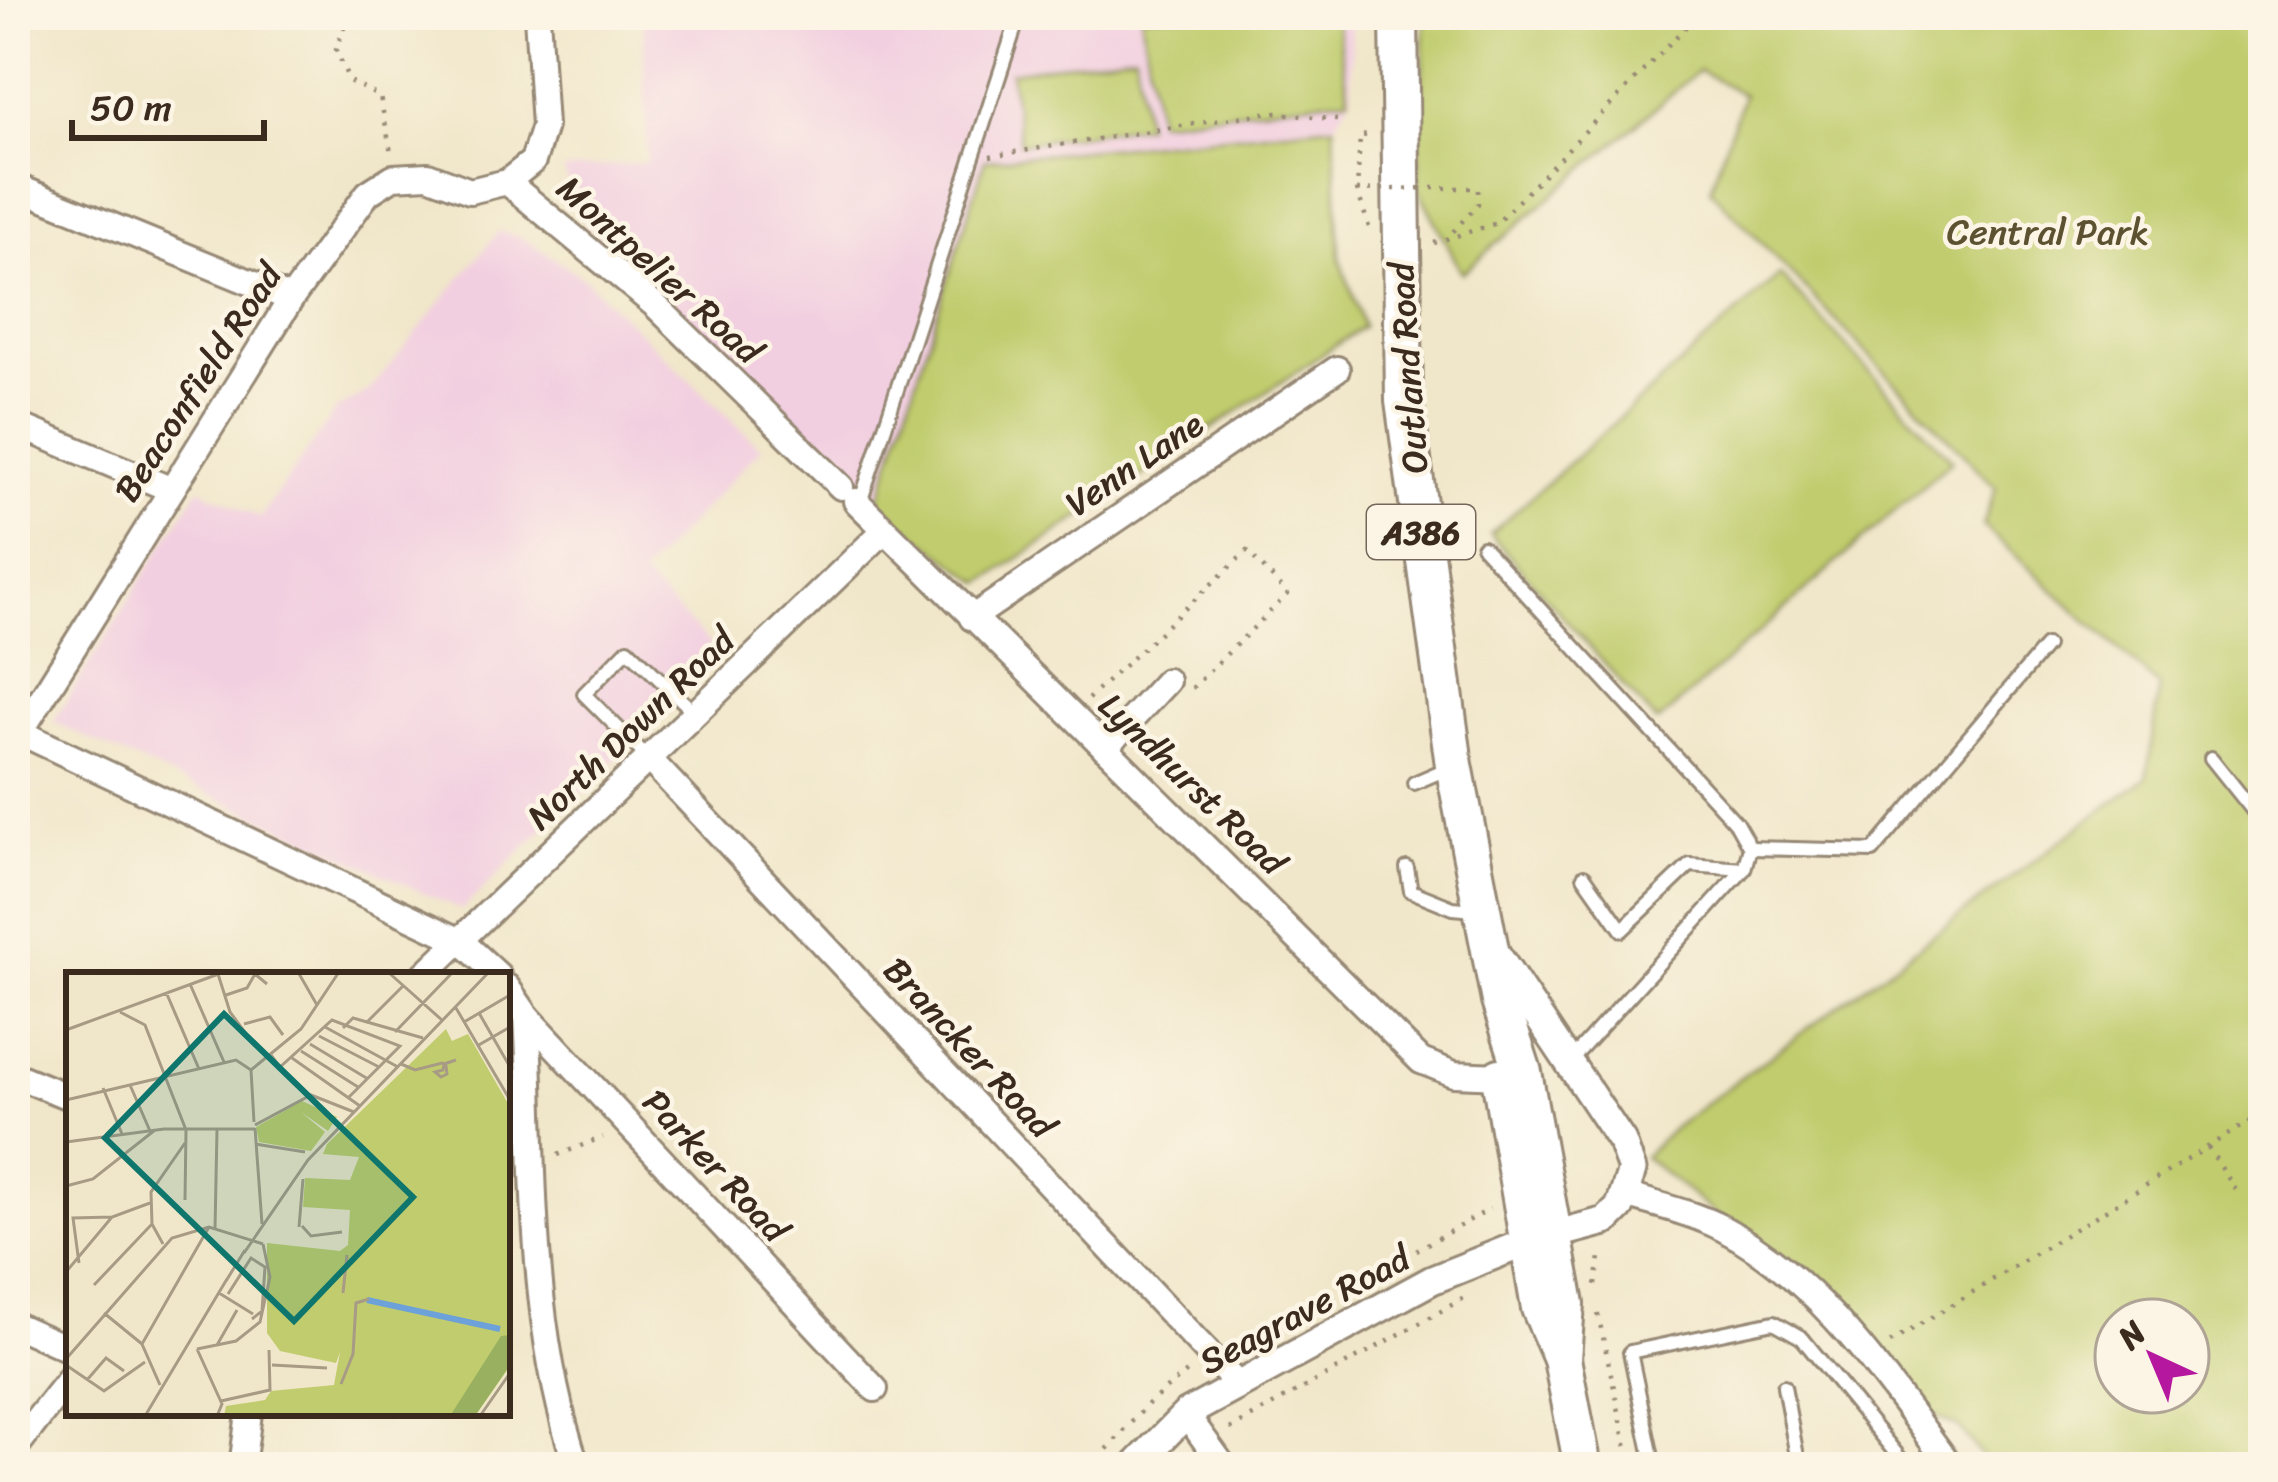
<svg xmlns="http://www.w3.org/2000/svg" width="2278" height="1482" font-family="Sriracha,sans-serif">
  <rect width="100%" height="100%" fill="#fcf5e5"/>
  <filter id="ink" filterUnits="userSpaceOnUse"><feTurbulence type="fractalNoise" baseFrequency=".00833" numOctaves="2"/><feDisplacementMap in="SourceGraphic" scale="24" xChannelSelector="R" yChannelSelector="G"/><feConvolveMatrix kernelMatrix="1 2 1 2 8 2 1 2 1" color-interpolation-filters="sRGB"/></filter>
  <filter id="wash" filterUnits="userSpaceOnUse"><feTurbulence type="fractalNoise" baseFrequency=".004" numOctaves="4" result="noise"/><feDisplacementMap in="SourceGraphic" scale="48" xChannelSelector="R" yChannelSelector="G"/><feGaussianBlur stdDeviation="2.7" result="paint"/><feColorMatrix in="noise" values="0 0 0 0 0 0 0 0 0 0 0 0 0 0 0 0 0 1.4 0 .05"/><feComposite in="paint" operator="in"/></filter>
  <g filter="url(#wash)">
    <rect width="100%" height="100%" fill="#f0e6c9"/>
    <!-- built -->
    <g fill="#f2cfe0">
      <path d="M643 15H1352L1351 97 1334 126 1340 258 1363 327 982 583 877 506 586 224 563 170 647 162Z"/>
      <path d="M499 231 523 238 583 278 761 448 641 575 711 645 650 718 653 723 461 910 53 722 199 488 260 518 336 410 369 391Z"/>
    </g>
    <!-- green -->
    <g fill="#c0cc6d" stroke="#7e7b46" stroke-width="3" fill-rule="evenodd">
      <path d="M1141 15H1335L1349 97 1157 121Z"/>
      <path d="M1425 15H2263V1467H1990L1960 1428 1919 1409 1848 1321 1644 1157 1676 1126 2147 777 2159 686 1983 526 1996 488 1710 189 1743 95 1699 70 1462 273 1418 188ZM2116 1320H2188V1392H2116Z"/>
      <path d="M1135 53 1145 125 1020 144 1010 72Z"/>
      <path d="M1334 125 1340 258 1363 327 982 583 877 506 985 160Z"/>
      <path d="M1780 275 1952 460 1657 723 1490 534Z"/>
    </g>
  </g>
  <g filter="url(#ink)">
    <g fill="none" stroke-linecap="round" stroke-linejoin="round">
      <!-- service casing -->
      <g stroke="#968874" stroke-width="18">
        <g id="service">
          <path d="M860 503 1019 15"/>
          <path d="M1483 547 1736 823 1750 848 1744 869 1571 1060"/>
          <path d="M2211 758 2263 823"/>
          <path d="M649 759 584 694 628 649 696 714"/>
          <path d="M1414 783 1451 767"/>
          <path d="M1750 848 1873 851 2046 646"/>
          <path d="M1407 868 1411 891 1453 908 1475 910"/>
          <path d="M1584 876 1622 930 1690 865 1744 869"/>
          <path d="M1784 1386 1799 1467"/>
          <path d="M1654 1467 1630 1352 1774 1322 1802 1338 1907 1467"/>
        </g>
      </g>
      <!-- minor casing -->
      <g stroke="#968874" stroke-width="30">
        <g id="minor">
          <path d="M507 182 656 306 841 487"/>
          <path d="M15 186 291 299"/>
          <path d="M15 424 170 489"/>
          <path d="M856 501 1421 1061 1454 1074 1500 1076"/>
          <path d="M972 618 1337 369"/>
          <path d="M15 730 461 941 498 975"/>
          <path d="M15 741 291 299 368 193 393 177 428 175 470 191 507 182 533 161 544 126 537 15"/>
          <path d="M1105 748 1167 681"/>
          <path d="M650 760 1238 1385"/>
          <path d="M424 975 885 530"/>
          <path d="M507 987 527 1016 875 1389"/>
          <path d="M527 1016C536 1170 527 1319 577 1467"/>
          <path d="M15 1075 69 1097"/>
          <path d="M1626 1195C1657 1205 1693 1213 1722 1228 1821 1280 1886 1380 1951 1467"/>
          <path d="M15 1325 69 1349"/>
          <path d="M1186 1414 1224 1467"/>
          <path d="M15 1448 69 1379"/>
          <path d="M242 1467 249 1413"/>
        </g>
      </g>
      <!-- tertiary casing -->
      <g stroke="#968874" stroke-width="33">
        <path id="tertiary" d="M1134 1467 1186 1414 1432 1280 1527 1242 1606 1221 1620 1207 1632 1170 1622 1142 1493 949"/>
      </g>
      <!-- primary casing -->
      <g stroke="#968874" stroke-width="42">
        <g id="primary">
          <path d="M1399 15 1404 401 1454 765 1500 1001 1523 1072 1566 1304 1562 1359"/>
          <path d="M1500 1077 1540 1308 1562 1359 1583 1467"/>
        </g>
      </g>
      <!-- path -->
      <g stroke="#968874" stroke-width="4.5" stroke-dasharray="3 9" stroke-linecap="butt">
        <path d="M349 15 336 49 349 81 380 97 391 152"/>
        <path d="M2254 15 2263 20"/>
        <path d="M990 156 1271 112 1337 120"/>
        <path d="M1432 188H1478V204L1450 235"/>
        <path d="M1369 227 1357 190 1360 136 1370 135"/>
        <path d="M1434 243 1497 223 1697 15"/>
        <path d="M1088 699 1247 551 1288 594 1189 691"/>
        <path d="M2208 1147 2239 1195"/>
        <path d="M558 1155 603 1137"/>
        <path d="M1596 1285 1601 1250"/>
        <path d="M1598 1314 1631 1467"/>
        <path d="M1890 1343 2263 1113"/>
        <path d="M1238 1349 1490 1209"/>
        <path d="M1230 1429 1466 1297"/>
        <path d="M1091 1467 1149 1403 1192 1368"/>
      </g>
      <!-- service -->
      <use href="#service" stroke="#fff" stroke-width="12"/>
      <!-- minor -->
      <use href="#minor" stroke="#fff" stroke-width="24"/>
      <!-- tertiary -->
      <use href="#tertiary" stroke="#fff" stroke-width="27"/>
      <!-- primary -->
      <use href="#primary" stroke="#fff" stroke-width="36"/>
      <!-- path-bridge -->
      <path stroke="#968874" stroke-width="4.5" stroke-dasharray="3 9" stroke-linecap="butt" d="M1357 190 1427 188"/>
    </g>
  </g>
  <g text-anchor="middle" stroke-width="9" stroke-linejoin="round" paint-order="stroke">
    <!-- shield labels -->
    <rect fill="#fcf5e5" stroke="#75675a" stroke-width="3" x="1367" y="505" width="108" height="54" rx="9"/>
    <g font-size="33" font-weight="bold" fill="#3b2a1e">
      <text x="1421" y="544">A386</text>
    </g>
    <!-- park labels -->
    <g font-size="36" fill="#5c5232" stroke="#fcf5e5">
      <text x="2048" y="244">Central Park</text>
    </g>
    <!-- street labels -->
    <g font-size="36" fill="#3b2a1e" stroke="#fcf5e5">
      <text transform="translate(660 269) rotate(42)" y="13">Montpelier Road</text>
      <text transform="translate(1407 368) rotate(-94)" y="13">Outland Road</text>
      <text transform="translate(197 382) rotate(-57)" y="13">Beaconfield Road</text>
      <text transform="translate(1134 463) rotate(-34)" y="13">Venn Lane</text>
      <text transform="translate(630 728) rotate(-44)" y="13">North Down Road</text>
      <text transform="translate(1193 783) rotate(44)" y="13">Lyndhurst Road</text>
      <text transform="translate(970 1047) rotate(47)" y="13">Brancker Road</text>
      <text transform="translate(716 1165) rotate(47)" y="13">Parker Road</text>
      <text transform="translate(1304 1309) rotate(-28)" y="13">Seagrave Road</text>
    </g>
  </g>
  <!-- overview -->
  <g transform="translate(66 972)">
    <rect width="444" height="444" fill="#f0e6c9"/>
    <path d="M380 57 386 69 402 62 444 135 442 397 409 444H158L160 434 199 428 205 419 268 413 274 380 270 391 214 379 201 361V271L274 279 282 273 284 238 237 235 239 206 284 208 293 185 257 182 261 172ZM236 129 271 145 262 159 235 140 259 160 245 179 193 170 190 155Z" fill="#c0cc6d"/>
    <path d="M444 363V393L409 444H384L435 364Z" fill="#98b060"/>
    <path fill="none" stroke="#6ca1d9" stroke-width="6" d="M301 328 434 357"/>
    <path fill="none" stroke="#a89b85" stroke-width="3" d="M232 0 251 33M322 0 377 49M152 2 164 40 187 71M124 12 158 90M100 20 133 97M160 23 181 16 189 2 201 12M390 36 444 128M54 40 79 53 120 158 119 228M413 41 444 95M398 50 444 23M300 51 337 14M178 52 204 45 217 63M259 55 332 95M277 56 287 46 357 66M0 58 158 0M329 60 387 0M253 64 313 95M244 72 302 107M411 74 444 55M235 79 292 115M205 83 214 95 266 48 334 74 283 125M226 86 294 134M335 92 349 98 376 91 378 92 380 94 381 102 375 105 369 100 377 98 378 92 390 88M185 98 235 57 273 0M185 98 188 150M64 113 84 159M37 116 56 162M0 128 170 88 185 98M189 153 245 123 288 140M189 156 196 252M0 170 98 157H189M189 172 239 180M0 214 27 207 89 158M236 254 245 264 276 260M233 255 237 207M149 257 151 158M97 272 86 252 85 220 119 171M178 281 242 188 423 0M13 291 7 246 46 245M0 300 46 245 84 231M160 309 179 278M28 313 86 252M153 321 187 342M277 321 281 283M162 322 185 286 199 295 196 339 186 347M38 341 76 372M151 373 171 338M131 377 170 369 194 350 204 305 197 272M131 377 156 432 151 444M0 387 106 266 143 255 197 272M0 393 38 419 79 390M206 393 261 396M21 408 40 386 58 399M275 412 287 382 290 331 303 327M94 413 76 372 143 255M155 429 204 418 203 378M79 444 161 307M414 444 444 401"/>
    <path fill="#0f766e" fill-opacity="0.15" stroke="#0f766e" stroke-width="6" d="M158 42 347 225 228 349 39 166Z"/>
    <rect width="444" height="444" fill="none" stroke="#3b2a1e" stroke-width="6"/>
  </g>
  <!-- margin -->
  <rect width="2278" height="1482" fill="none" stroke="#fcf5e5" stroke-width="60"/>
  <!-- north arrow -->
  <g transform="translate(2152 1356) rotate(316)"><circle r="57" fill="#fcf5e5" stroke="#afa495" stroke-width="3"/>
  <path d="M0-9L21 45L0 30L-21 45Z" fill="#b5179e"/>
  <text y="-18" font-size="33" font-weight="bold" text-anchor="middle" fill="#3b2a1e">N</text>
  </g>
  <!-- scale -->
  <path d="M72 120v18h192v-18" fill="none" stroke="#3b2a1e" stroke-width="6"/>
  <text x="90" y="120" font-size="36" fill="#3b2a1e" stroke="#fcf5e5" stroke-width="9" paint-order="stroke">50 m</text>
</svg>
